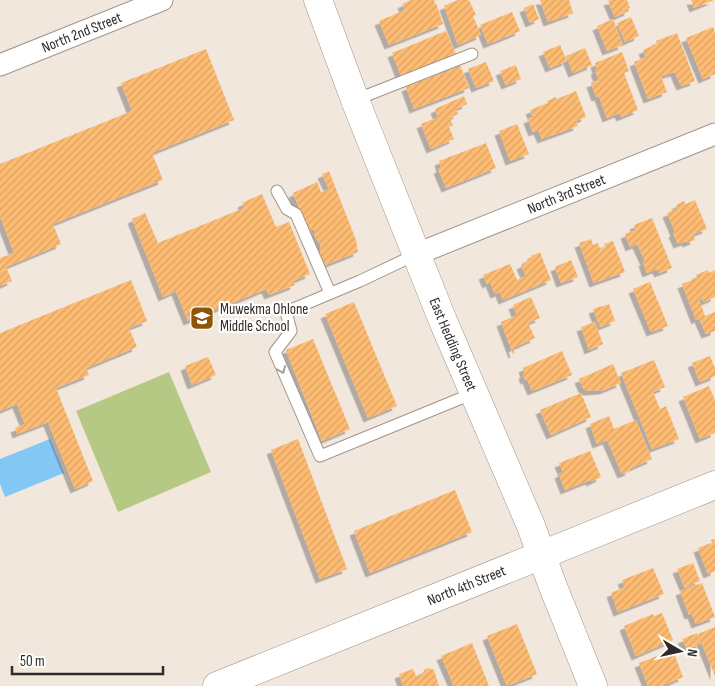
<svg xmlns="http://www.w3.org/2000/svg" width="715" height="686" font-family="'Sofia Sans Condensed',sans-serif">
  <defs>
    <pattern id="building-hatch" width="6" height="6" patternUnits="userSpaceOnUse" patternTransform="scale(1.25)"><rect width="6" height="6" fill="#febc73"/><path d="M-1 1l2-2M0 6l6-6M5 7l2-2" fill="none" stroke="#daa264"/></pattern>
    <filter id="shadow"><feDropShadow dx="-4.5" dy="4.5" stdDeviation="0" flood-color="#0004"/></filter>
  </defs>
  <rect width="100%" height="100%" fill="#f2e7dd"/>
  <!-- green -->
  <path fill="#b6c984" d="M169 372 211 472 118 512 76 411Z"/>
  <!-- water -->
  <path fill="#83c8f5" d="M50 439 64 473 5 497 0 484V459Z"/>
  <!-- building -->
  <g fill="url(#building-hatch)" filter="url(#shadow)">
    <path d="M411 0H434L435 4 436 3 443 24 389 45 379 21 405 10 402 4Z"/>
    <path d="M458 0H469L476 15 473 16 481 35 458 45 444 6Z"/>
    <path d="M540 0H569L573 13 548 22Z"/>
    <path d="M610 0H627L630 8 628 9 629 11 615 17 608 1Z"/>
    <path d="M691 0H714L694 8Z"/>
    <path d="M533 4 539 19 530 23 524 8Z"/>
    <path d="M512 12 520 31 488 44 480 25Z"/>
    <path d="M631 17 639 36 625 42 617 23Z"/>
    <path d="M613 19 623 45 607 51 597 26Z"/>
    <path d="M713 27 715 33V74L703 79 686 38Z"/>
    <path d="M446 31 456 54 401 76 392 53Z"/>
    <path d="M677 33 695 81 681 86 675 72 661 76 667 92 648 99 634 62 646 57 643 50 657 44 656 41Z"/>
    <path d="M560 45 567 61 550 68 543 52Z"/>
    <path d="M585 48 592 65 573 73 566 56Z"/>
    <path d="M206 49 234 120 152 153 163 180 53 224 61 244 6 267 12 281 0 286V258L14 253 0 216V164L132 111 121 83Z"/>
    <path d="M622 52 629 71 624 73 638 110 621 117 619 113 607 118 599 96 596 97 591 83 599 80 595 71 597 70 595 63Z"/>
    <path d="M486 62 494 81 476 88 468 69Z"/>
    <path d="M460 65 469 88 414 109 406 87Z"/>
    <path d="M516 65 521 79 506 85 500 71Z"/>
    <path d="M576 91 586 117 576 121 578 126 542 139 538 130 533 132 528 119 533 117 530 110 548 103 547 101 556 97 557 99Z"/>
    <path d="M464 96 467 104 456 109 458 114 450 118 453 125 449 127 454 139 431 149 421 124 438 117 435 109Z"/>
    <path d="M517 124 529 154 510 161 499 131Z"/>
    <path d="M486 143 496 168 446 188 438 169 441 168 439 161Z"/>
    <path d="M329 171 356 240 358 252 323 266 316 255 321 250 320 244 315 237 314 229 309 231 293 193 317 182 321 192 329 189 322 174Z"/>
    <path d="M262 194 276 227 289 222 310 274 293 281 295 285 269 295 266 289 188 321 176 291 163 297 132 219 145 213 158 243 244 208 242 203Z"/>
    <path d="M695 200 707 229 693 234 695 240 687 243 686 241 678 244 673 233 675 232 667 213 678 208 676 205 684 201 686 204Z"/>
    <path d="M652 218 672 268 659 273 657 269 647 273 643 262 645 261 637 244 630 247 625 234 636 230 634 225Z"/>
    <path d="M591 239 593 245 598 243 600 249 605 247 604 244 613 241 625 272 594 283 579 243Z"/>
    <path d="M540 252 551 280 503 300 500 292 495 294 490 282 487 284 483 275 510 264 517 280 526 276 521 265 529 261 527 259 532 257 531 256Z"/>
    <path d="M571 260 578 277 561 283 555 267Z"/>
    <path d="M708 270 709 273 715 270V297L704 302 701 298 699 299 705 316 715 312V331L706 334 699 318 696 320 682 284 697 278 696 275Z"/>
    <path d="M131 280 147 321 129 328 137 347 86 368 89 375 56 388 93 481 75 489 48 422 17 434 15 428 25 424 17 404 0 411V333Z"/>
    <path d="M650 282 668 326 651 332 633 289Z"/>
    <path d="M531 297 540 318 528 323 535 338 513 348 515 353 513 354 501 322 517 315 513 305Z"/>
    <path d="M354 302 397 406 368 418 325 314Z"/>
    <path d="M609 304 615 321 600 327 593 309Z"/>
    <path d="M595 322 603 344 589 350 581 327Z"/>
    <path d="M313 339 350 429 322 441 286 350Z"/>
    <path d="M562 351 572 375 532 391 527 379 525 380 523 374 525 373 523 368Z"/>
    <path d="M710 356 715 368V376L700 382 692 363Z"/>
    <path d="M208 357 216 375 192 385 185 366Z"/>
    <path d="M654 360 665 387 653 392 660 409 666 406 679 439 652 449 621 373Z"/>
    <path d="M613 364 621 383 604 390 588 391 583 388 579 379Z"/>
    <path d="M709 386 715 400V433L700 439 683 397Z"/>
    <path d="M581 393 591 417 551 435 540 410Z"/>
    <path d="M609 416 614 429 636 420 652 459 629 469 630 471 622 474 607 440 597 444 590 424Z"/>
    <path d="M298 439 347 569 320 579 271 450Z"/>
    <path d="M590 451 601 477 591 482 590 480 565 490 559 474 563 472 559 463Z"/>
    <path d="M455 490 472 532 370 573 354 531Z"/>
    <path d="M715 539V571L708 574 698 548 712 543 711 540Z"/>
    <path d="M693 563 700 581 685 588 677 569Z"/>
    <path d="M653 568 664 594 618 612 611 593 625 587 622 580Z"/>
    <path d="M702 583 715 617 696 624 692 614 689 615 680 591Z"/>
    <path d="M662 613 673 640 636 656 624 626 653 614 654 616Z"/>
    <path d="M517 624 537 674 507 686 487 636Z"/>
    <path d="M715 627V676L698 634Z"/>
    <path d="M697 633 701 644 687 649 682 639Z"/>
    <path d="M472 643 489 686H454L441 656Z"/>
    <path d="M673 650 683 677 662 686H648L639 663Z"/>
    <path d="M429 668 434 670 439 686H403L399 674 413 669 416 676 423 674 424 670Z"/>
  </g>
  <g fill="none" stroke-linecap="round" stroke-linejoin="round">
    <!-- service casing -->
    <g stroke="#9f958b" stroke-width="13">
      <g id="service">
        <path d="M355 100 472 54"/>
        <path d="M277 191 287 209 296 214 330 293"/>
        <path d="M417 254 360 281 286 312 291 331 275 352 320 456 474 393"/>
      </g>
    </g>
    <!-- minor casing -->
    <g stroke="#9f958b" stroke-width="23">
      <g id="minor">
        <path id="s1" d="M0 65 162 0"/>
        <path id="s2" d="M417 254 715 134"/>
      </g>
    </g>
    <!-- secondary casing -->
    <g stroke="#9f958b" stroke-width="29">
      <g id="secondary">
        <path id="s3" d="M318 0 355 100 443 321 531 526 552 584 593 686"/>
        <path id="s4" d="M217 686 715 485"/>
      </g>
    </g>
    <!-- service -->
    <use href="#service" stroke="#fff" stroke-width="11"/>
    <!-- minor -->
    <use href="#minor" stroke="#fff" stroke-width="21"/>
    <!-- secondary -->
    <use href="#secondary" stroke="#fff" stroke-width="28"/>
  </g>
  <!-- one-way arrows -->
  <defs><path id="oneway-chevron" d="M-2-3.5L2.5 0L-2 3.5" fill="none" stroke-width="1.6" stroke-linecap="round" stroke-linejoin="round" transform="scale(1.25)"/></defs>
  <use stroke="#a1a09e" href="#oneway-chevron" transform="translate(282 370) rotate(67)"/>
  <!-- icons -->
  <defs>
    <g id="school-square" transform="scale(1.25)"><rect x="-9" y="-9" width="18" height="18" rx="4" fill="#8c5606" stroke="#fff"/><path d="M0-5L7-2L0 1L-7-2ZM-4 1L0 2.5L4 1V4Q0 6-4 4Z" fill="#fff"/></g>
  </defs>
  <g fill-rule="evenodd">
    <use href="#school-square" x="202" y="318"/>
  </g>
  <g text-anchor="middle" stroke-width="4.5" stroke-linejoin="round" paint-order="stroke">
    <!-- street labels -->
    <g font-size="15" fill="#2f2b27" stroke="#fff">
      <text dy="5" stroke="none"><textPath href="#s1" startOffset="88">North 2nd Street</textPath></text>
      <text dy="5" stroke="none"><textPath href="#s2" startOffset="161">North 3rd Street</textPath></text>
      <text dy="5" stroke="none"><textPath href="#s3" startOffset="370">East Hedding Street</textPath></text>
      <text dy="5" stroke="none"><textPath href="#s4" startOffset="269">North 4th Street</textPath></text>
    </g>
    <!-- poi labels -->
    <g font-size="15" fill="#2f2b27" stroke="#fff" text-anchor="start">
      <text x="220" y="314">Muwekma Ohlone<tspan x="220" dy="17">Middle School</tspan></text>
    </g>
  </g>
  <!-- north arrow -->
  <g transform="translate(680 651) rotate(99)" stroke="#ffffff" stroke-width="4" paint-order="stroke">
  <path d="M0-4L9 19L0 12L-9 19Z" fill="#2f2b27"/>
  <text y="-8" font-size="14" font-weight="bold" text-anchor="middle" fill="#2f2b27">N</text>
  </g>
  <!-- scale -->
  <path d="M12 666v8h151v-8" fill="none" stroke="#2f2b27" stroke-width="2.5"/>
  <text x="20" y="666" font-size="15" fill="#2f2b27" stroke="#ffffff" stroke-width="4" paint-order="stroke">50 m</text>
</svg>
